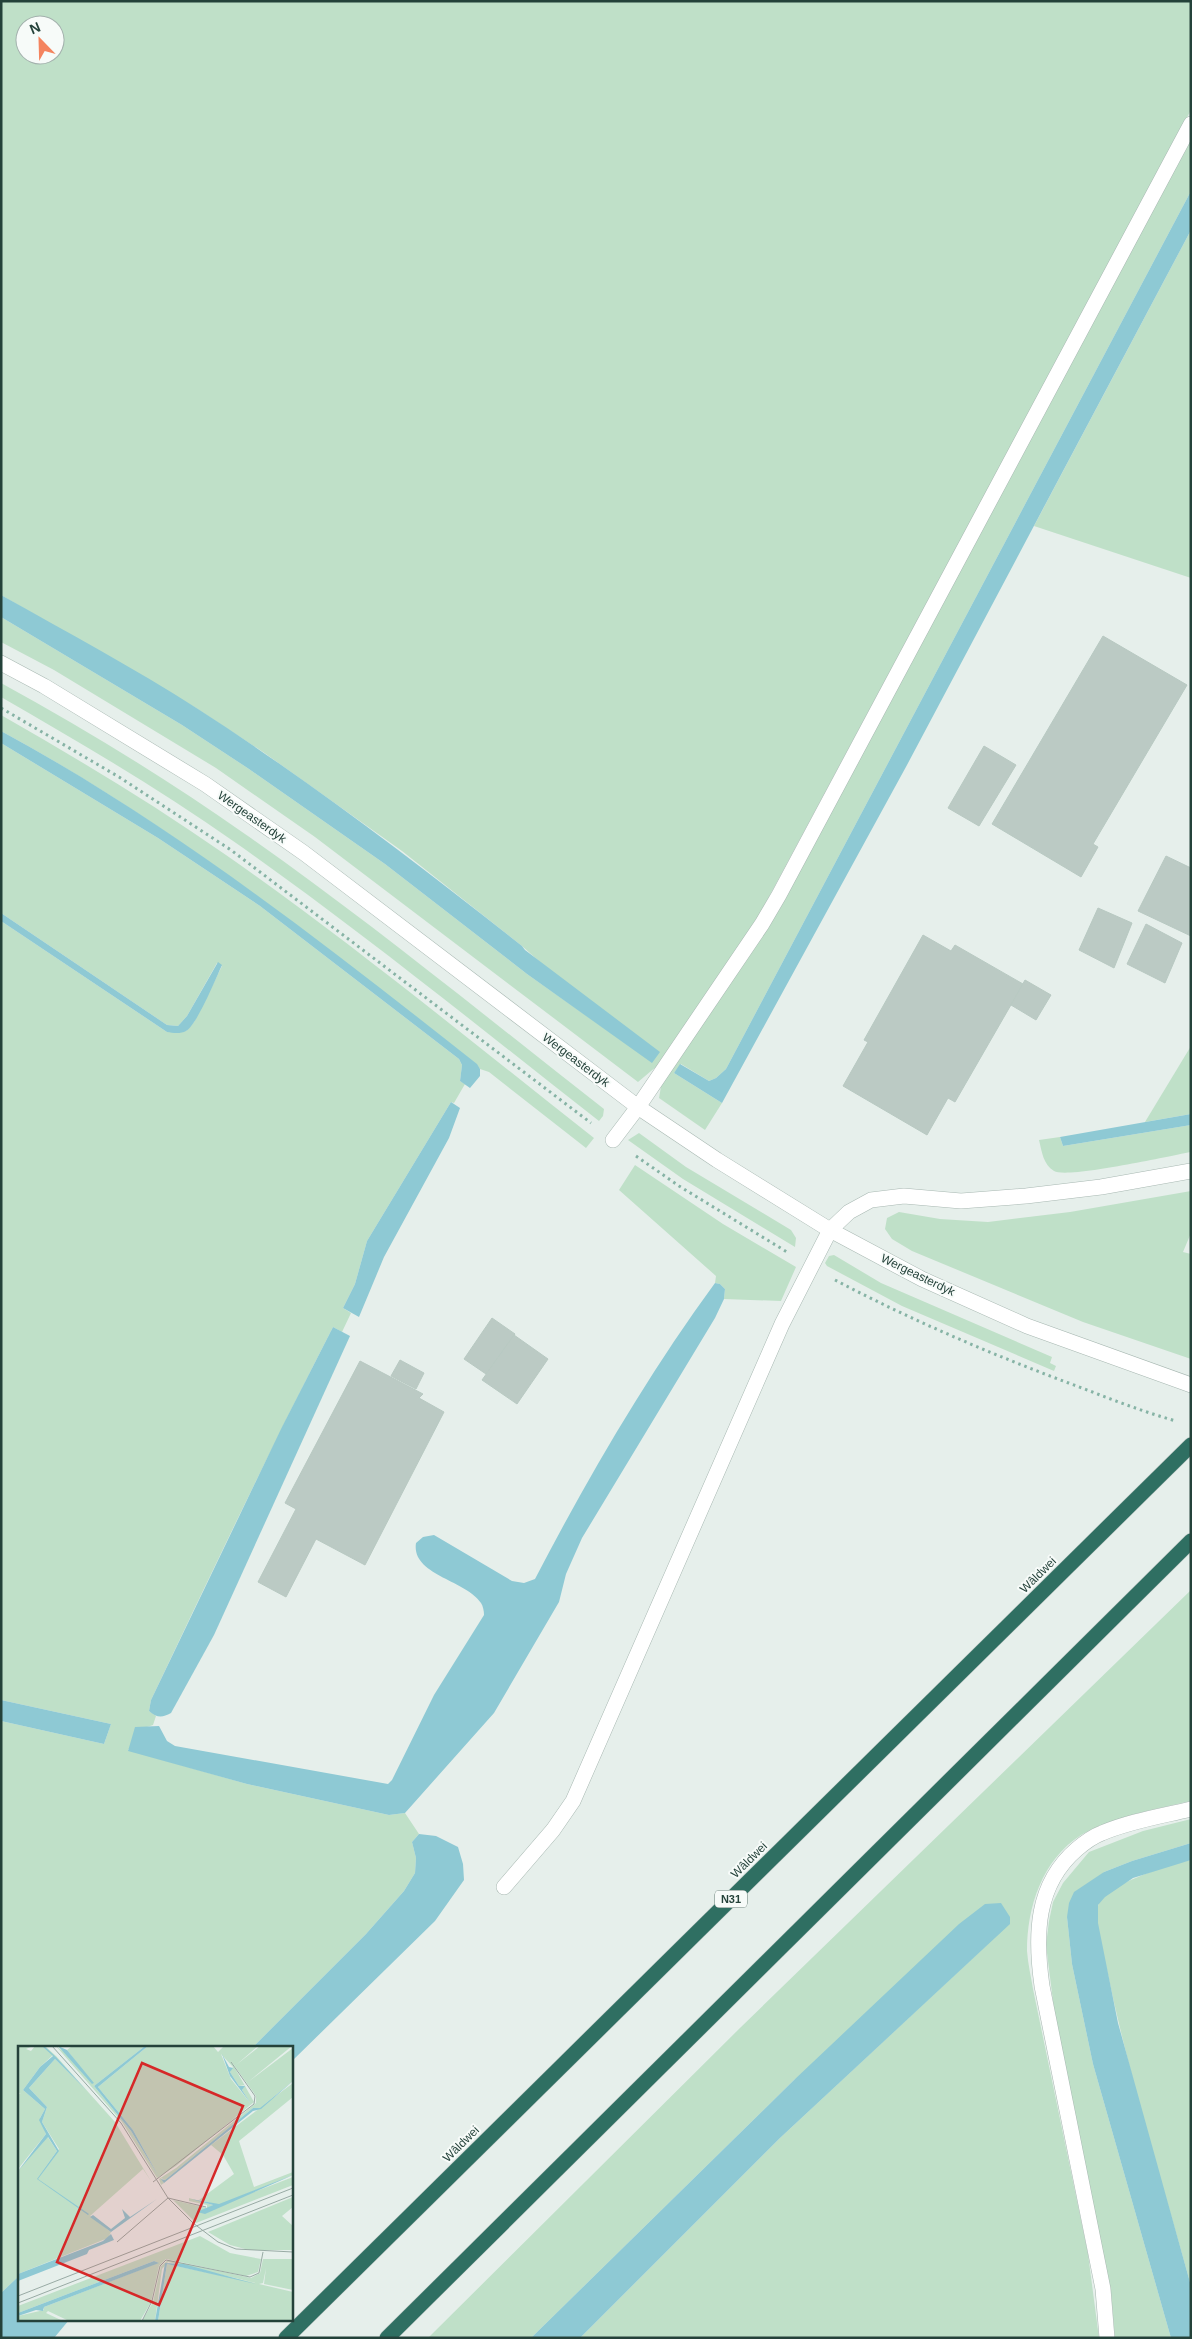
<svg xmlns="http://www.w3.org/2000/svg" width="1192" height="2339" font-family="Helvetica,sans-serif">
  <rect width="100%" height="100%" fill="#e6efeb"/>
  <!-- green -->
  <g fill="#bfe0c8" fill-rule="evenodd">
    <path d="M1 1H1191V110L756 921 657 1066 638 1082 315 837 216 768 54 670 1 642V617L182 725 249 769 385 864 527 974 652 1062 522 946 402 851 263 752 196 708 1 595ZM25 25H55V55H25Z"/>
    <path d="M1191 139V191L726 1069 716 1078 709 1081 681 1064 674 1073 722 1103 705 1130 659 1098 662 1081 767 927Z"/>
    <path d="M1191 230V578L1034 526Z"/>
    <path d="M1 683C85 729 167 779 245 834 368 920 485 1016 604 1109L603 1116 599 1121C479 1027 361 931 236 843 161 790 81 743 1 697Z"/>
    <path d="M1 715C78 759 153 804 226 855 352 943 472 1042 594 1138L586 1148 489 1072 480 1069 476 1064C324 945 172 824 1 731Z"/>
    <path d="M1 743 158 838 260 906 459 1059 462 1065 460 1081 465 1084 454 1103 451 1102 367 1241 355 1284 343 1308 351 1313 342 1332 333 1327C270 1450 210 1575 151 1700L149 1711 156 1716 153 1725 147 1727 128 1750 247 1784 389 1815 405 1813 419 1834 412 1842 416 1858 415 1873 404 1891 366 1934 252 2048H19V2276L1 2293V1721L104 1744 111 1724 1 1700V921L167 1032 186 1031 194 1022 222 966 217 963 187 1016 178 1026 167 1025 1 913Z"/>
    <path d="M1191 1046V1114L1145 1122Z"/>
    <path d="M1191 1125V1152C1169 1156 1067 1179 1054 1171 1043 1164 1042 1152 1039 1140L1060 1137 1063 1146Z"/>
    <path d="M639 1133 686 1167 791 1230 796 1238 795 1247 683 1179 628 1140Z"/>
    <path d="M635 1165 723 1224 796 1267 781 1301 724 1299 725 1289 720 1284 715 1283 716 1276 619 1190Z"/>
    <path d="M1191 1191V1233L1183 1252 1191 1254V1359L1083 1322 912 1251 892 1239 885 1229 887 1218 899 1212 940 1219 988 1222 1070 1212Z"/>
    <path d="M834 1255 881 1283 1052 1357 1050 1363 1056 1366 1054 1371 902 1306 827 1266 825 1263 829 1256Z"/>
    <path d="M1191 1590V1801C1159 1808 1109 1818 1081 1835 1042 1860 1027 1907 1027 1951 1028 1964 1031 1977 1033 1989L1088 2254 1099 2338H580L780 2138 989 1943 794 2080 531 2338H428L741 2027Z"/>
    <path d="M1191 1819V1843L1132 1861 1104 1872 1067 1917 1072 1964 1093 2064 1171 2338H1115L1111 2292 1057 2033 1046 1945 1049 1921 1053 1902 1063 1883 1089 1852 1143 1831Z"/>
    <path d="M1191 1860V2286C1162 2181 1129 2077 1107 1970 1103 1951 1093 1925 1098 1906 1103 1885 1171 1864 1191 1860Z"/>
  </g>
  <!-- water -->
  <g fill="#8ec9d4">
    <path d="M1191 191V230L907 765 722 1103 674 1073 680 1064 709 1081 716 1078 726 1069Z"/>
    <path d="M1 595C67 632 134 668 198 709 311 782 417 863 522 946L525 950 660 1052 652 1063 527 974 385 864 249 769 182 725 1 617Z"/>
    <path d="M1 731C171 823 325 944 477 1064L480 1069V1076L470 1088 460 1081 462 1065 459 1059 260 906 158 838 1 743Z"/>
    <path d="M1 913 167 1025 178 1026 187 1016 218 962 222 965C216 978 197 1025 186 1031 181 1034 173 1033 167 1032L1 921Z"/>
    <path d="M451 1102 460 1108 449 1138 384 1257 359 1317 343 1308 355 1284 367 1241Z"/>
    <path d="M1191 1114V1125L1063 1146 1060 1137Z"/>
    <path d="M715 1283 720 1284 725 1289 724 1299 715 1318 582 1538 566 1574 559 1602 494 1713 405 1813 389 1815 247 1784 128 1751 135 1727 159 1726 167 1741 175 1746 388 1784 392 1780 434 1695 484 1615C484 1611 483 1606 481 1603 466 1580 411 1575 416 1543L423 1537 434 1535 512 1581 524 1583 535 1579C588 1477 647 1376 715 1283Z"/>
    <path d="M333 1327 350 1336 214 1635 171 1713C162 1718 157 1718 149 1711L151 1700 281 1429Z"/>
    <path d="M1 1700 111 1724 104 1744 1 1721Z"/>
    <path d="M419 1834 436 1836 458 1847 463 1864 464 1880 435 1921 291 2062V2048H252L366 1934 404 1891 415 1873 416 1858 412 1842Z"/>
    <path d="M1191 1843V1860L1133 1878 1105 1897 1098 1905V1923L1118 2023 1191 2286V2338H1171L1093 2064 1072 1964 1067 1917 1069 1903 1074 1892 1104 1872 1132 1861Z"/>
    <path d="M1001 1903 1010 1917V1924L780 2138 580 2338H531L794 2080 959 1924 985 1904Z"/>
    <path d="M19 2276V2320H69L54 2338H1V2293Z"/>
  </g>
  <!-- building -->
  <g fill="#bbcac4" stroke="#b8c9c2">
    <path d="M1103 636 1187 685 1093 844 1098 847 1081 877 992 824Z"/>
    <path d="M984 746 1016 765 979 826 948 808Z"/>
    <path d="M1166 856 1191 868V936L1138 911Z"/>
    <path d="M1098 908 1132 923 1114 968 1079 950Z"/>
    <path d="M1146 924 1182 943 1165 983 1127 964Z"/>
    <path d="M923 935 951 951 955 945 1023 984 955 1102 948 1098 927 1135 843 1086 868 1042 864 1040Z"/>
    <path d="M1025 980 1051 995 1036 1020 1011 1005Z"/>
    <path d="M492 1318 515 1334 486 1374 464 1359Z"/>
    <path d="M514 1335 548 1359 517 1404 482 1380Z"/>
    <path d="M400 1360 424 1373 416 1389 391 1376Z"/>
    <path d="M360 1361 423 1394 419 1398 444 1412 365 1565 316 1539 286 1597 258 1582 296 1509 285 1503Z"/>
  </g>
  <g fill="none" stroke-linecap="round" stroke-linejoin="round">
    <!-- minor casing -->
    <g stroke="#a8b8b2" stroke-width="16">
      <g id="minor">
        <path d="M1 663 44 686 205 784 304 853 638 1107 717 1160 830 1230 922 1279 1027 1326 1191 1385"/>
        <path d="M613 1140 638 1107 762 924 779 895 1191 124"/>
        <path d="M504 1887 553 1830 573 1801 782 1324 830 1230 849 1212 871 1200 904 1196 961 1201 1026 1196 1101 1187 1191 1171"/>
        <path d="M1107 2338 1103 2289 1042 1986C1035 1936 1035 1885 1077 1849 1084 1843 1094 1836 1102 1833 1130 1821 1162 1816 1191 1809"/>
      </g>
    </g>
    <!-- highway casing -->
    <g stroke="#c2cac8" stroke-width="16">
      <g id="highway">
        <path d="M286 2338 1191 1445"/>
        <path d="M387 2338 1191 1541"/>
      </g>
    </g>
    <!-- path -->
    <g stroke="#86b3a5" stroke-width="3" stroke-dasharray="2.5 4" stroke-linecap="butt">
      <path d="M1 708 119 777 231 850 591 1123"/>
      <path d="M636 1156 679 1186 787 1252"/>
      <path d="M835 1280C915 1322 998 1357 1082 1388 1113 1400 1144 1412 1176 1421"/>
    </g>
    <!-- minor -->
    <use href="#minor" stroke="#fff" stroke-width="15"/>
    <!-- highway -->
    <use href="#highway" stroke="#2f6f62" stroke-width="15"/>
  </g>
  <g text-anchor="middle" stroke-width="4" stroke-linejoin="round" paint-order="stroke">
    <!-- shield labels -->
    <rect fill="#f7fbf9" stroke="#637a73" stroke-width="1" x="715" y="1890.5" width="32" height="17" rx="4"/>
    <g font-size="11" font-weight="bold" fill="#24423a">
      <text x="731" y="1903">N31</text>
    </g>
    <!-- street labels -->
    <g font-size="12" fill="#24423a" stroke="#f7fbf9">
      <text transform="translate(252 817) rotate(35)" y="4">Wergeasterdyk</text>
      <text transform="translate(576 1060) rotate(37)" y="4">Wergeasterdyk</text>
      <text transform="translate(918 1275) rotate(26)" y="4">Wergeasterdyk</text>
      <text transform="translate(1038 1575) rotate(-45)" y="4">Wâldwei</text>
      <text transform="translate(749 1860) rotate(-45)" y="4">Wâldwei</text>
      <text transform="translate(461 2144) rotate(-45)" y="4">Wâldwei</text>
    </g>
  </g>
  <!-- overview -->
  <g transform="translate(18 2046)">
    <rect width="275" height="275" fill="#e6efeb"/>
    <path d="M0 0H15L8 3 13 5 17 0H27L38 10 97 76 133 135 125 123 72 170 93 186 90 192 0 228V125L29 90 39 105 23 127 41 103 24 76 29 61 11 42 37 13 69 45 35 9 22 21 5 44 27 63 22 72 28 88 0 123V48L3 47H0ZM38 0 46 6 75 38 49 4 54 0H127L76 40 113 85 141 131 115 84 80 41 130 0H195L200 6 206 0H240L218 19 242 0H274L230 36 275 2V35L242 62H235L147 134 143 132 146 137 143 139 141 133 158 122 238 57V50L213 15 236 56 158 120 139 132 104 76ZM203 8 215 21 212 26 221 40 227 39 224 44 233 58 213 33ZM275 37V51L221 95 236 141 275 126V129L201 159 181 154 216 128 205 109 193 99ZM275 131V139L178 177 155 154 189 162V159L171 155V152L195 159 181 167ZM275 151V161L264 170 275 180V204H231L212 199 190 186ZM182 190 212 207 243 213 240 226 228 230 148 213 141 220 133 256 122 275H51L30 265 28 267 45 275H0V270L26 264V261L140 217 136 215 0 267V260ZM245 213H275V244L246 238 248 222 245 237 241 238 275 246V275H140L149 218 238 237 150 216 144 223 137 275H124L135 256 143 220 150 214 233 232 242 227Z" fill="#bfe0c8" fill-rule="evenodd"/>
    <path d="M24 0H26L38 11 69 45 37 13 11 42 29 61 24 76 41 105 20 133 71 168 70 169 19 133 39 105 30 91 0 125 28 88 21 74 27 63 5 44 22 21 35 10ZM40 0 49 4 76 37 74 38ZM127 0H130L80 41 115 84 141 131 113 85 76 40ZM204 8 211 21 215 22 212 26 221 40H227L224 44 233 58 212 30ZM275 35 243 63 235 65 146 137 143 133 147 134 235 62H242ZM275 129 187 168 179 166 195 159 173 153 201 158ZM139 153 93 186 72 171 75 169 93 183 107 172 104 163 112 171ZM93 188 96 194 71 204 69 208 0 235V228L85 195ZM136 215 141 217 26 261 25 265 18 264 0 270V267ZM147 217 166 218 238 238 149 218 140 275H137Z" fill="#8ec9d4"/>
    <path fill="none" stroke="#98aaa4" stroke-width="1" d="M34 0 103 77 150 152 175 177 200 196 218 203 275 206M135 136 236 58 237 50 213 16M99 196 150 152 188 161M0 250 275 142M0 257 275 149M124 275 134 255 142 220 148 214 232 231 241 227 245 206"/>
    <path fill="#d62828" fill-opacity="0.15" stroke="#d62828" stroke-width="2.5" d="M124 17 225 60 141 259 39 216Z"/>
    <rect width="275" height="275" fill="none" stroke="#24423a" stroke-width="2.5"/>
  </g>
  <!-- border -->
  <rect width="1192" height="2339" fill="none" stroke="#24423a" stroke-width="5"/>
  <!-- north arrow -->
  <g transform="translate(40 40) rotate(337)"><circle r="24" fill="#f7fbf9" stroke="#a3b1ad"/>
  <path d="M0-4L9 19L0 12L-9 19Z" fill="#f4845f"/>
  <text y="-8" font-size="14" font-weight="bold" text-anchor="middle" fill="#24423a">N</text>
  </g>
</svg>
